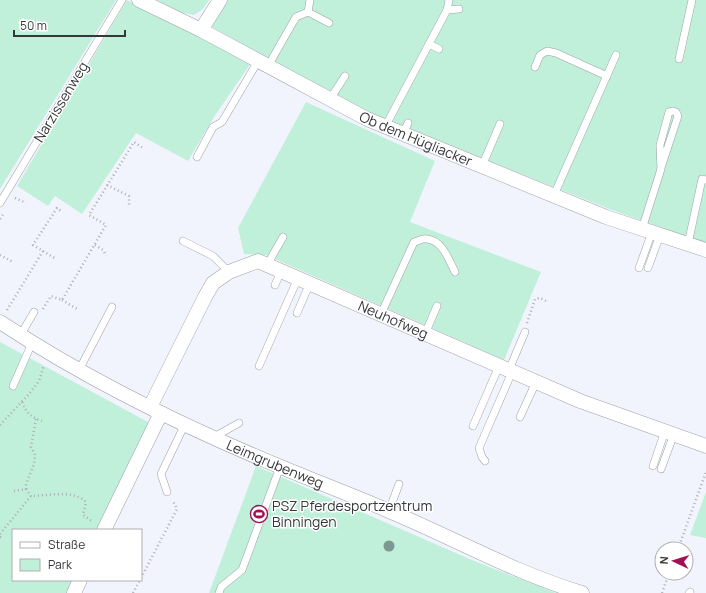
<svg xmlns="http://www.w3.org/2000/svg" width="706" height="593" font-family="Manrope,sans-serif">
  <rect width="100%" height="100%" fill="#f2f4fd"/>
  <!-- green -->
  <g fill="#c0f0d9">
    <path d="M0 0H116L0 189Z"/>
    <path d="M127 0 251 63 214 117 188 161 136 133 82 214 55 196 48 206 17 186Z"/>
    <path d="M157 0H209L203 9 194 15 178 12Z"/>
    <path d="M228 0H706V243L612 210 363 111 212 27Z"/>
    <path d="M306 102 435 161 410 222 541 272 504 360 266 255 244 254 238 228Z"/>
    <path d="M0 342 148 422V428L99 530H13V580H75L69 593H0Z"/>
    <path d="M256 466 472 560 556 593H209Z"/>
    <path d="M706 492V538L690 535Z"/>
  </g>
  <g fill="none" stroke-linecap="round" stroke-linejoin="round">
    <!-- lane casing -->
    <g stroke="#9da0ab" stroke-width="8">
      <g id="lane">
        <path d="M447 10 459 9"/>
        <path d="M308 12 310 0"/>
        <path d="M429 44 439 49"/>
        <path d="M679 59 692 0"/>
        <path d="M268 66 296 17 308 12 329 23"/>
        <path d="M535 67 540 55 547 51 556 53 607 76"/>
        <path d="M330 99 345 76"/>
        <path d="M385 127 447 10 449 0"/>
        <path d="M403 134 408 123"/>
        <path d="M197 157 213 127 222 122 258 61"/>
        <path d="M482 166 500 124"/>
        <path d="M554 195 616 55"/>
        <path d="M0 203 122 0"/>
        <path d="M642 229 661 169 660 145 669 112 673 111 676 112 678 116 660 171"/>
        <path d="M183 241 213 256 229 272"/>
        <path d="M688 244 702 179 706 180"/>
        <path d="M267 265 283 237"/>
        <path d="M639 268 652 232"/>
        <path d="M648 268 660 235"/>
        <path d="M275 285 281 271"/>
        <path d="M297 313 310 283"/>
        <path d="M381 314 414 242C418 241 423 238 427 239 442 240 449 260 455 272"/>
        <path d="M425 334 437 306"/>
        <path d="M20 336 34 312"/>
        <path d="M259 366 298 278"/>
        <path d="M79 370 112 307"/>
        <path d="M509 370 525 332"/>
        <path d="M13 386 32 343"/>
        <path d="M520 417 536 382"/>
        <path d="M473 426 499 366"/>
        <path d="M214 437 239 423"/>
        <path d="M485 461 482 457 479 448 512 372"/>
        <path d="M653 466 665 431"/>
        <path d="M661 469 674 434"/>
        <path d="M167 492 161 474 185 424"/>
        <path d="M389 511 399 484"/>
        <path d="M219 593 221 587 242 570 280 467"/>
        <path d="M689 593 690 592"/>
      </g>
    </g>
    <!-- street casing -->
    <g stroke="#9da0ab" stroke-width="15">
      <g id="street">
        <path id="s1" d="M139 0 201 30 367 119 606 217 706 250"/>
        <path d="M201 30 220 0"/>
        <path id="s2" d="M0 322C88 380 184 427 281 467 317 482 354 496 389 511 454 538 515 573 582 593"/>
        <path id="s3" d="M150 407 205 297 213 283 229 272 258 261 580 401 706 446"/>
        <path d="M104 530 161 413"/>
        <path d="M74 593 80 580"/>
      </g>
    </g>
    <!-- path -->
    <g stroke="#abadb4" stroke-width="2.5" stroke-dasharray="1 3" stroke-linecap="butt">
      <path d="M107 185 129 196V207"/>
      <path d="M15 198 26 203"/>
      <path d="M0 219 4 213"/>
      <path d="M95 245 103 250 106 256"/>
      <path d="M43 251 56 259"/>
      <path d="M0 255 13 262"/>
      <path d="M62 300 79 310"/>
      <path d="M43 309 51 296 62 300 106 225 89 215 134 142 143 148"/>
      <path d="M7 310 43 251 33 245 57 208 61 211"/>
      <path d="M527 323 535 299 540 298 546 301"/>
      <path d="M22 402C26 413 31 417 42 421"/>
      <path d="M0 425 29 394 39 381 44 365"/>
      <path d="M26 489 31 496"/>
      <path d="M14 491 26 489V484L34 464 35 455 31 447 36 419"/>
      <path d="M0 534 31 496C47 496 73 489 86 502L83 515 92 521"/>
      <path d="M0 537 3 538"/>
      <path d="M678 549 706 472"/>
      <path d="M141 578 177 509 173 501"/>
      <path d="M133 593 140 580"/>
      <path d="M662 593 669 573"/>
    </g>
    <!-- lane -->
    <use href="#lane" stroke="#fff" stroke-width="7"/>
    <!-- street -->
    <use href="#street" stroke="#fff" stroke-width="14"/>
  </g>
  <!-- trees -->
  <circle fill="#7b9891" cx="389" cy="546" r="5.5"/>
  <!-- icons -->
  <defs>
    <g id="stadium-ring" transform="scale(0.9)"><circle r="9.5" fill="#fff" stroke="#a21054" stroke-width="1.5"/><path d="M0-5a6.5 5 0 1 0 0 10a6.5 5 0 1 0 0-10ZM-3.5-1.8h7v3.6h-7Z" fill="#a21054"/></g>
  </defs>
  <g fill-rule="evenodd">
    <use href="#stadium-ring" x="259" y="514"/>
  </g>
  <g text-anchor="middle" stroke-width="3" stroke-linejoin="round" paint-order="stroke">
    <!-- street labels -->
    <g font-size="14" fill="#36373b" stroke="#fff">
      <text transform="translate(61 102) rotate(-59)" y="5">Narzissenweg</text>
      <text dy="5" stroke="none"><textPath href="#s1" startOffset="310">Ob dem Hügliacker</textPath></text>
      <text dy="5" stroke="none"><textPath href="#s3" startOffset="337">Neuhofweg</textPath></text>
      <text dy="5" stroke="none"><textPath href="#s2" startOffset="310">Leimgrubenweg</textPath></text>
    </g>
    <!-- poi labels -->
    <g font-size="14" fill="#36373b" stroke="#fff" text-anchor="start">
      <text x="272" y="511">PSZ Pferdesportzentrum<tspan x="272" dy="16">Binningen</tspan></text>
    </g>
  </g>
  <!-- legend -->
  <rect x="12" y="529" width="130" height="52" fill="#ffffff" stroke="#afafb1"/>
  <rect x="20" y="542" width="20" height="6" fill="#ffffff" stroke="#afafb1"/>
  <text x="48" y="549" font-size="12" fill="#36373b">Straße</text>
  <rect x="20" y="559" width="20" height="12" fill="#c0f0d9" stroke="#afafb1"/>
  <text x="48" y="569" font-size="12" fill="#36373b">Park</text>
  <!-- north arrow -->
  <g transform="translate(674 561) rotate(274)"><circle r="19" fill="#ffffff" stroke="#afafb1"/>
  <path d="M0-3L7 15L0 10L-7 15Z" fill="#a21054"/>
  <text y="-6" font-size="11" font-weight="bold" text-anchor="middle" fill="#36373b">N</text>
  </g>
  <!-- scale -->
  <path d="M14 30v6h111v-6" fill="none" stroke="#36373b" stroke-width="2"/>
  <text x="20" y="30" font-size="12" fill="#36373b" stroke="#ffffff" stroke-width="3" paint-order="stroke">50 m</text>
</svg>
